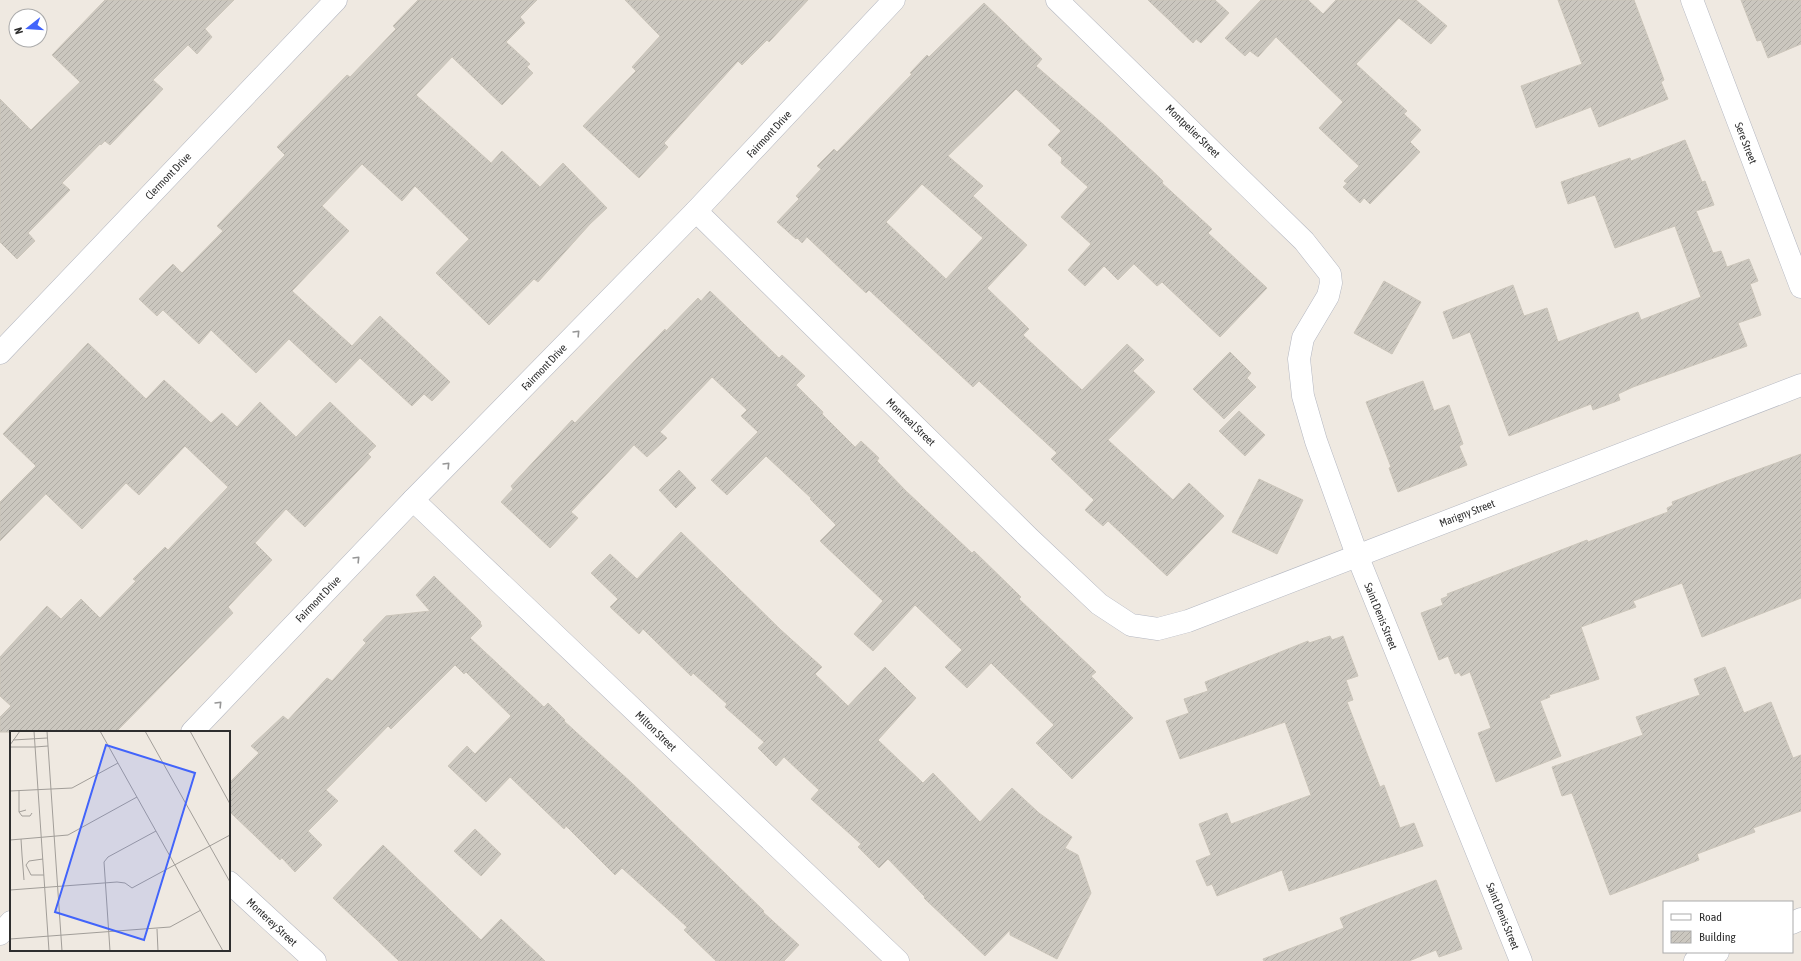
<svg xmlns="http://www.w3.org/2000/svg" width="1801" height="961" font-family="'Asap Condensed',sans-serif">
  <defs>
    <pattern id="building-hatch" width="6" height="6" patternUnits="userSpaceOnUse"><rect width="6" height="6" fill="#cbc7bf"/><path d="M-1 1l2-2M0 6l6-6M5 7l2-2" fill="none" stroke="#afaba4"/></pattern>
  </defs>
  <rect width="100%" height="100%" fill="#efe9e1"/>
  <!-- building -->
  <g fill="url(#building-hatch)" stroke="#cbc5ba" fill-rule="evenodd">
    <path d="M105 0H234L205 29 212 37 197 54 188 45 153 80 163 89 110 145 105 141 101 145 100 144 62 183 70 190 28 233 35 241 17 259 0 242V99L31 130 80 82 52 55Z"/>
    <path d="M418 0H537L520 17 525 23 506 42 530 64 527 67 533 73 502 105 452 57 416 95 491 163 502 151 540 187 563 163 607 208 590 224 538 282 534 279 489 325 436 273 469 239 415 186 402 201 362 164 322 206 349 231 292 291 352 346 380 316 450 382 432 401 424 394 412 406 360 358 336 383 289 339 256 373 211 330 199 344 163 310 157 316 139 299 173 264 182 273 223 231 217 226 285 155 277 147 347 75 350 77 396 29 393 26Z"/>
    <path d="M625 0H808L769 42 767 40 742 65 738 61 664 143 668 147 639 178 583 126 636 71 632 67 660 36Z"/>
    <path d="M1148 0H1215L1229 13 1201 43 1196 39 1193 43Z"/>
    <path d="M1261 0H1308L1323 14 1336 0H1416L1447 26 1431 44 1399 18 1356 64 1407 111 1404 114 1421 130 1410 142 1420 152 1370 204 1364 198 1360 203 1343 187 1347 183 1344 181 1359 166 1319 128 1343 102 1276 37 1258 57 1250 51 1245 56 1225 38Z"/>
    <path d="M1558 0H1634L1664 80 1661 82 1668 99 1599 127 1591 107 1536 128 1521 86 1582 64Z"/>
    <path d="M1741 0H1801V44L1768 58 1761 40 1757 41Z"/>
    <path d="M984 3 1042 59 1036 66 1104 125 1163 181 1162 183 1212 229 1208 233 1267 288 1220 337 1162 282 1157 286 1134 264 1118 280 1104 266 1085 286 1068 270 1091 244 1061 217 1088 187 1061 163 1062 158 1048 145 1061 131 1016 89 948 156 983 186 973 196 1027 245 987 288 1029 329 1023 335 1082 390 1127 344 1144 360 1133 371 1155 392 1108 440 1173 500 1189 483 1224 516 1167 576 1108 521 1103 526 1085 510 1094 500 1051 459 1057 453 979 381 973 387 869 290 866 293 807 237 802 243 797 238 796 239 777 222 799 199 796 196 821 169 817 166 834 149 837 152 912 74 910 73 927 55 929 57ZM922 184 983 238 946 279 886 222Z"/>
    <path d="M1685 140 1702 182 1705 181 1714 205 1696 211 1713 253 1721 251 1727 267 1749 259 1758 281 1750 284 1761 315 1738 323 1747 346 1633 387 1618 394 1620 400 1593 410 1591 404 1509 436 1470 332 1453 339 1443 312 1513 285 1524 316 1547 308 1558 342 1638 312 1641 320 1701 297 1675 226 1615 248 1595 195 1568 204 1561 182 1630 158 1631 161Z"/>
    <path d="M1384 281 1421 302 1392 354 1354 333Z"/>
    <path d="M710 291 779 358 782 355 805 376 796 385 823 412 822 414 855 447 861 441 879 458 877 461 906 491 972 553 974 551 1021 597 1019 599 1096 672 1091 676 1133 718 1072 779 1036 743 1054 725 991 663 967 688 945 667 962 650 915 605 873 651 854 634 883 601 820 541 836 525 810 499 811 498 766 456 727 495 711 480 758 432 741 416 747 410 712 377 660 432 667 438 647 457 634 445 571 512 578 518 550 548 501 502 513 489 511 486 572 420 575 423 665 329 666 331 698 298 701 301Z"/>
    <path d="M88 343 146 399 164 380 211 423 222 413 237 427 260 402 296 437 330 402 376 446 368 454 371 457 305 527 286 509 255 543 272 560 228 607 233 613 116 732H0V717L11 706 0 696V657L47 606 61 619 81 599 100 618 136 581 133 579 165 547 168 550 228 487 185 446 139 495 126 483 82 529 46 494 0 541V502L36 466 3 434Z"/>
    <path d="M1230 352 1251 373 1247 378 1256 387 1224 419 1193 389Z"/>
    <path d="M1423 381 1434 411 1449 405 1463 444 1459 446 1467 465 1398 492 1389 468 1391 467 1366 402Z"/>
    <path d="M1239 411 1265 435 1245 456 1219 431Z"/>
    <path d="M1801 454V598L1702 637 1682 583 1633 601 1636 607 1581 627 1599 679 1549 695 1550 697 1540 701 1561 756 1496 782 1478 733 1491 728 1470 672 1461 676 1459 672 1455 674 1448 656 1439 660 1421 613 1443 605 1441 599 1448 596 1447 594 1587 540 1588 542 1668 512 1667 508 1673 505 1672 502 1729 480Z"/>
    <path d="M679 470 696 488 676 508 659 490Z"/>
    <path d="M1259 479 1303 500 1277 554 1232 532Z"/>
    <path d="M681 532 781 630 822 667 815 674 848 706 885 667 916 698 878 740 923 783 933 773 980 822 1012 788 1039 813 1072 837 1065 848 1078 855 1091 893 1057 959 1010 935V930L985 956 924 898 925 897 888 859 879 868 858 847 861 844 811 799 819 790 784 757 776 766 758 748 764 742 725 707 727 704 693 673 691 676 643 629 639 634 610 607 618 599 591 573 610 554 637 579Z"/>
    <path d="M434 576 481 622 480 623 482 626 470 638 544 707 548 703 565 720 564 721 633 784 764 911 763 912 799 945 784 961H716L684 930 687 927 622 868 615 875 566 826 564 829 510 777 486 802 448 766 467 746 475 754 511 716 466 672 464 674 455 665 391 729 388 726 326 790 338 801 308 831 322 845 295 872 282 858 280 860 229 811V783L259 753 251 746 283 716 288 720 327 678 332 681 366 643 363 640 386 616 430 611 416 595Z"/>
    <path d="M1330 636 1332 640 1343 636 1358 676 1346 680 1353 700 1347 702 1380 787 1384 785 1400 828 1414 823 1423 846 1289 891 1282 870 1217 896 1212 884 1207 886 1196 861 1211 855 1199 824 1227 813 1231 824 1311 795 1285 722 1180 759 1166 721 1189 713 1184 699 1208 691 1205 682 1308 641 1309 643Z"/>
    <path d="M1725 667 1744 713 1771 702 1793 758 1801 755V811L1753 828 1755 832 1697 854 1699 860 1610 895 1572 793 1562 796 1552 767 1643 735 1636 717 1700 695 1694 679Z"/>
    <path d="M475 829 501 854 481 876 454 851Z"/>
    <path d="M383 845 481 940 501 919 545 961H399L333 898Z"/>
    <path d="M1436 880 1462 949 1439 957 1436 950 1409 961H1264L1263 959 1344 928 1340 918Z"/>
  </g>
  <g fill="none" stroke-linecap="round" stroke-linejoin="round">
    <!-- street casing -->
    <g stroke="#b4b7c1" stroke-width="23">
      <g id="street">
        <path d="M1057 0 1304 241 1330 274 1331 283 1328 296 1303 338 1299 359 1303 396 1316 441 1357 555 1521 961"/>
        <path d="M1692 0 1801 287"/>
        <path d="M696 211 1028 537 1099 604 1131 625 1158 629 1188 621 1801 385"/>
        <path d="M0 353 336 0"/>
        <path d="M413 500 898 961"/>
        <path d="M192 732 413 500 696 211 894 0"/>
        <path d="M229 882 315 961"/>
        <path d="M0 934 11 922"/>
      </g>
    </g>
    <!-- secondary casing -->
    <g stroke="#b4b7c1" stroke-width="23">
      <g id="secondary">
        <path d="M1792 923 1801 919"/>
        <path d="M1695 961 1718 952"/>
      </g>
    </g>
    <!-- street -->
    <use href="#street" stroke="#fff" stroke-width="22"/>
    <!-- secondary -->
    <use href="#secondary" stroke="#fff" stroke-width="22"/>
  </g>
  <!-- one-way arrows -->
  <defs><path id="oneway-chevron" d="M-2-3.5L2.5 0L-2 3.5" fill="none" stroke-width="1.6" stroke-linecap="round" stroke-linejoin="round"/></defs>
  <g stroke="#969696">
    <use href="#oneway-chevron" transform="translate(577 333) rotate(-46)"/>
    <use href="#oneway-chevron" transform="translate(447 465) rotate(-46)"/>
    <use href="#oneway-chevron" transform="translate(357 559) rotate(-46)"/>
    <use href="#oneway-chevron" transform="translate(219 704) rotate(-46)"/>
  </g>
  <g text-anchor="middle" stroke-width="4" stroke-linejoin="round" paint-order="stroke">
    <!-- street labels -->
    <g font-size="11" fill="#2e2e2e" stroke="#fff">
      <text transform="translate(1193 131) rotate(44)" y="4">Montpelier Street</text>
      <text transform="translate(769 134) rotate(-47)" y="4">Fairmont Drive</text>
      <text transform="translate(1746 143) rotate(69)" y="4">Sere Street</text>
      <text transform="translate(168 176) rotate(-46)" y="4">Clermont Drive</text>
      <text transform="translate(544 367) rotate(-46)" y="4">Fairmont Drive</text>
      <text transform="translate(911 422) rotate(44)" y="4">Montreal Street</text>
      <text transform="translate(1467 513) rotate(-21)" y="4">Marigny Street</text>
      <text transform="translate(318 599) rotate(-46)" y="4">Fairmont Drive</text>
      <text transform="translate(1381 616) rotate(68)" y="4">Saint Denis Street</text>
      <text transform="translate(656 731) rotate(44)" y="4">Milton Street</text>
      <text transform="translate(1503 916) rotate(68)" y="4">Saint Denis Street</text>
      <text transform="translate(272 922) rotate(43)" y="4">Monterey Street</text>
    </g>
  </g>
  <!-- overview -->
  <g transform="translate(10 731)">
    <rect width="220" height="220" fill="#efe9e1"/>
    <path fill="none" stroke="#a29e99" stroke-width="1" d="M24 0 39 220M37 0 52 220M90 0 213 220M135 0 220 151M180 0 220 73M3 9 37 7M0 14 10 0M0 16H25M25 16 38 15M9 59V81L16 79M0 60 62 57 108 32M9 81 12 85H20L22 82M11 108 12 124M0 109 58 104 127 66M12 124 14 149M33 128 19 130 16 134 21 144H34M0 159 107 151 115 152 122 157 220 104M147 198 148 220M0 208 160 196 191 179M100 220 94 131 98 126 146 100"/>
    <path fill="#4264fb" fill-opacity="0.15" stroke="#4264fb" stroke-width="2" d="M96 14 185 42 134 209 45 181Z"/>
    <rect width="220" height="220" fill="none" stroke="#2e2e2e" stroke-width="2"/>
  </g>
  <!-- legend -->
  <rect x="1663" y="901" width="130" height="52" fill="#ffffff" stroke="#ababab"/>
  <rect x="1671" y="914" width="20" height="6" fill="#ffffff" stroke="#ababab"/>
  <text x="1699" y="921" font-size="12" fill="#2e2e2e">Road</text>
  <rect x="1671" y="931" width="20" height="12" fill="url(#building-hatch)" stroke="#ababab"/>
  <text x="1699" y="941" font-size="12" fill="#2e2e2e">Building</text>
  <!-- north arrow -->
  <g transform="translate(28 28) rotate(253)"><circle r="19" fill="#ffffff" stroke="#ababab"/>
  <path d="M0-3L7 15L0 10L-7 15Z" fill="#4264fb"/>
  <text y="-6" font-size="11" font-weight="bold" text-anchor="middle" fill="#2e2e2e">N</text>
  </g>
</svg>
